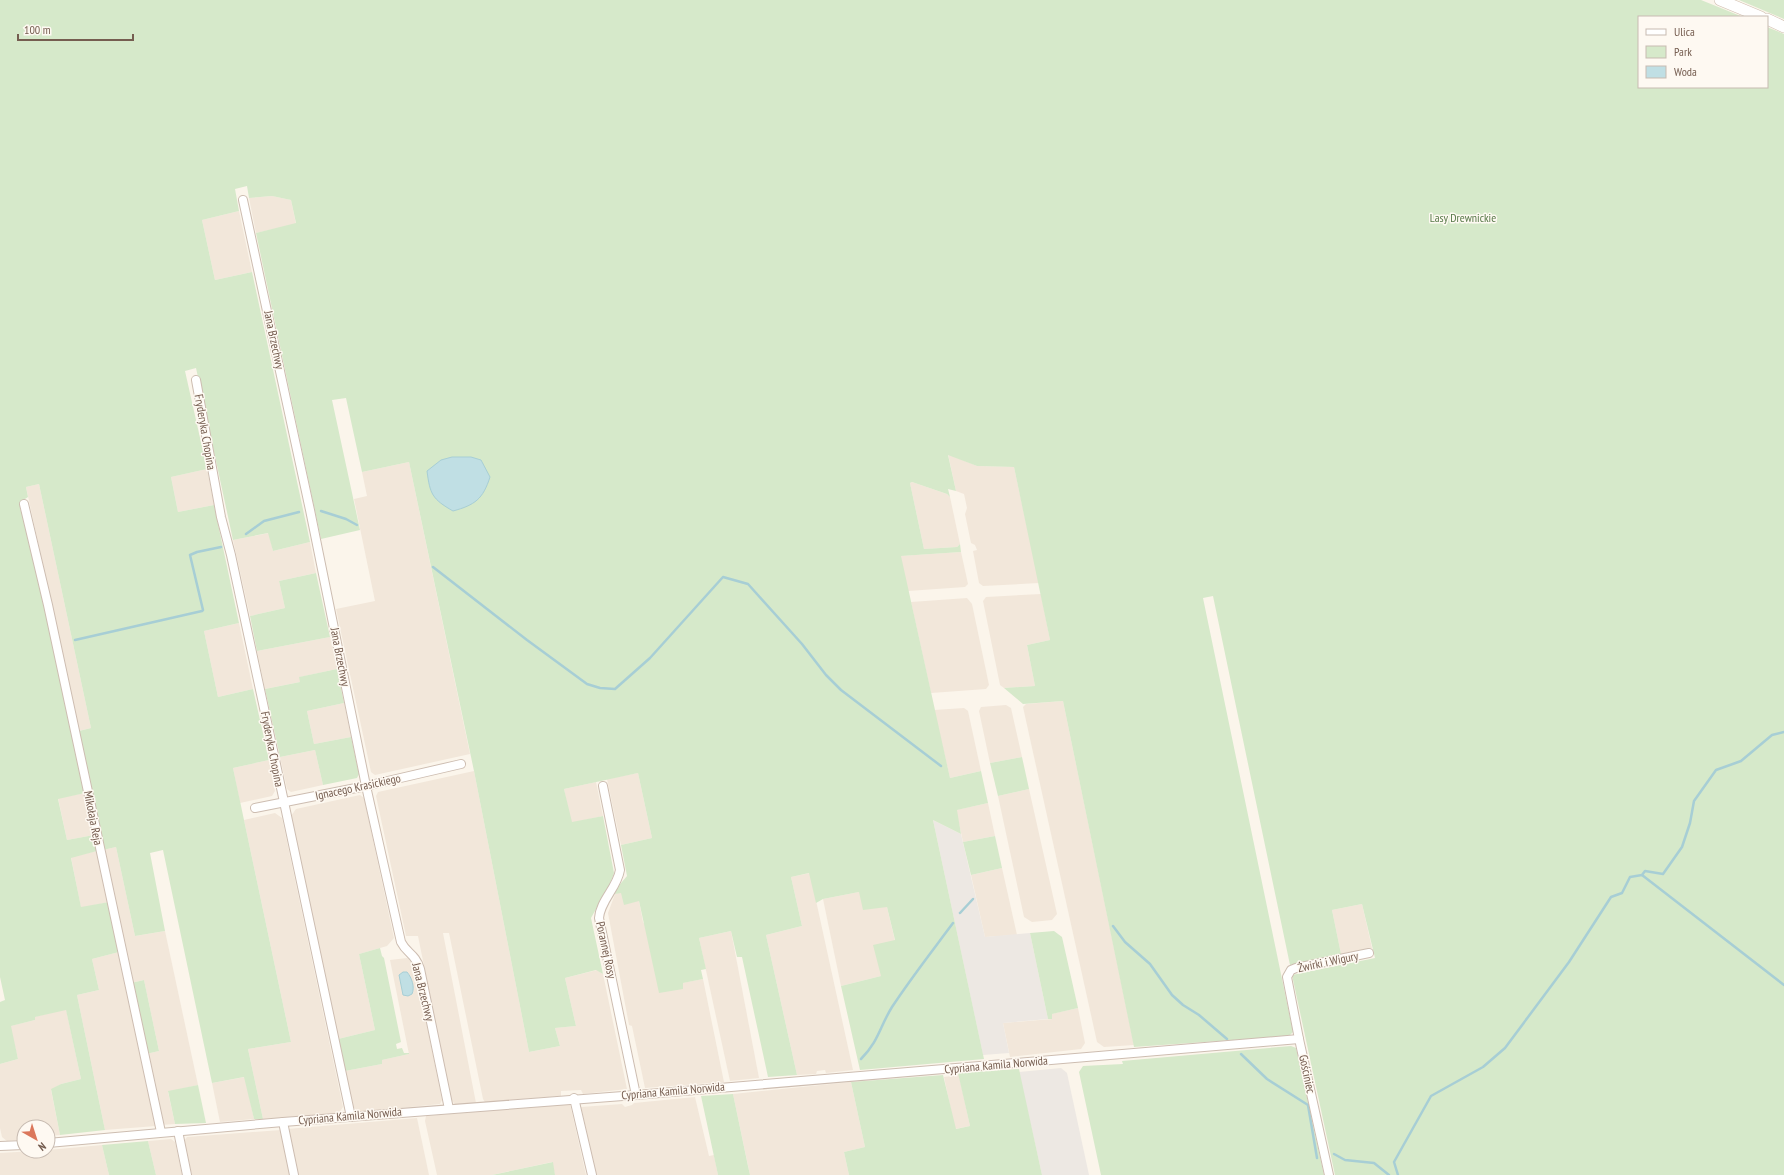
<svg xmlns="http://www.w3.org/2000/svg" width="1784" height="1175" font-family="'PT Sans Narrow',sans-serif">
  <rect width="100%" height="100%" fill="#fbf5eb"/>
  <!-- residential -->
  <g fill="#f2e7da">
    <path d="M272 196 291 200 296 224 256 233 249 198Z"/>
    <path d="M239 211 252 272 215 280 202 220Z"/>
    <path d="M948 454 977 466 1014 467 1039 583 983 586 979 583 973 551 977 550 975 545 971 543 965 514 967 508 964 494 956 491Z"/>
    <path d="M409 462 470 754 375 775 371 772 336 609 375 601 354 499 367 496 362 472Z"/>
    <path d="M207 469 214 505 178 512 171 477Z"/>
    <path d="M912 482 947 494 950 497 960 544 957 547 924 549 910 483Z"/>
    <path d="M39 484 91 728 79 731 26 487Z"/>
    <path d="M269 533 273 551 310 542 316 573 279 581 285 608 250 616 233 540Z"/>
    <path d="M961 552 968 584 965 587 908 591 900 556Z"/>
    <path d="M1041 594 1050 640 1027 645 1035 686 1004 688 1000 685 983 601 986 597Z"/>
    <path d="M967 598 972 604 989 685 986 689 931 693 911 602Z"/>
    <path d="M239 623 253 689 218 697 204 631Z"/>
    <path d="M330 637 337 669 300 677V682L265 689 257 651Z"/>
    <path d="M1063 701 1134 1045 1104 1047 1097 1042 1023 707 1026 704Z"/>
    <path d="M344 703 351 737 314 744 307 711Z"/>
    <path d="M1006 705 1011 708 1022 757 990 763 979 711 981 707Z"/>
    <path d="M964 708 968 711 981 771 950 778 934 710Z"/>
    <path d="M315 750 323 785 291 792 287 789 280 757Z"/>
    <path d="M269 760 275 791 272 796 240 803 233 768Z"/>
    <path d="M474 771 529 1052 560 1046 555 1028 576 1026 565 978 597 970 603 974 627 1089 583 1094 581 1090 561 1091V1096L485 1102 483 1099 449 933H443L476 1103 456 1105 451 1100 418 936H406L376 796 378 792Z"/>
    <path d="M638 773 652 838 621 845 607 779Z"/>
    <path d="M596 782 603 816 571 823 564 789Z"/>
    <path d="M1029 789 1057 914 1052 920 1032 922 1024 917 998 796Z"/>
    <path d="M85 793 94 835 67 840 58 798Z"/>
    <path d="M360 795 364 798 394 938 387 946 359 954 375 1030 338 1039 291 816 296 809Z"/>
    <path d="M988 803 995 836 963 842 956 810Z"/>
    <path d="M275 813 282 818 343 1107 339 1113 263 1119 248 1049 291 1042 244 820Z"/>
    <path d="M116 847 135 936 165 931 198 1085 168 1092 175 1124 161 1125 146 1054 159 1051 144 980 131 983 103 850Z"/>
    <path d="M97 851 109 902 81 908 71 857Z"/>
    <path d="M1002 868 1017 935 985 937 971 875Z"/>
    <path d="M810 873 853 1070 826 1073 825 1070 817 1071 816 1074 797 1075 766 935 802 926 791 877Z"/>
    <path d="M621 892 639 901 643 922 683 989 682 983 703 979 724 1082 645 1088 632 1026 629 1025 608 913 615 894Z"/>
    <path d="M859 892 887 907 895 941 881 976 841 986 823 899Z"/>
    <path d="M1362 904 1372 948 1341 954 1332 910Z"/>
    <path d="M731 931 759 1078 730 1081 699 938Z"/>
    <path d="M119 952 156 1126 105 1130 77 995 99 990 92 959Z"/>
    <path d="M407 958 414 962 442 1100 440 1104 360 1112 353 1107 345 1071 382 1064V1060L409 1054 390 960Z"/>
    <path d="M1078 1008 1085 1043 1081 1049 1010 1057 1003 1023 1052 1019 1051 1014Z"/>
    <path d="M66 1009 81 1079 61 1084 51 1090 60 1135 48 1136V1127H24V1139L7 1141 2 1137 0 1128V1064L18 1059 10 1026 35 1020 34 1017Z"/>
    <path d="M959 1075 970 1126 955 1129 944 1077Z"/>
    <path d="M245 1077 254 1119 220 1122 212 1083Z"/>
    <path d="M851 1082 865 1147 844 1152 849 1175H750L733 1094Z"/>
    <path d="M695 1097 709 1156 714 1155 718 1175H596L581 1107 622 1104 625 1107 632 1105 634 1103Z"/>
    <path d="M570 1104 586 1175H555L552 1162 492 1175H437L425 1121 426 1116Z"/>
    <path d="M417 1118 429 1175H297L287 1129Z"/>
    <path d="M281 1130 291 1175H192L184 1141 187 1137Z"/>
    <path d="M171 1139 175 1142 182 1175H156L148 1141Z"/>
    <path d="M102 1145 109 1175H0V1153L34 1151 35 1155H44L45 1151H48V1150Z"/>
  </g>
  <!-- industrial -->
  <g fill="#ede8e3">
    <path d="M933 820 961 834 985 937 1030 933 1048 1019 1003 1023 1009 1053 983 1055Z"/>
    <path d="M1061 1068 1067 1073 1089 1175H1042L1019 1072Z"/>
  </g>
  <!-- green -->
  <g fill="#d6e9ca">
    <path d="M0 0H1701L1743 17H1639V87H1767V27L1784 34V1175H1335L1292 975 1375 958 1362 904 1332 910 1341 954 1290 965 1213 596 1203 598 1293 1032 1289 1036 1134 1047 1063 701 1023 704 1004 688 1035 686 1027 645 1050 640 1014 467 977 466 948 455 956 491 948 489 950 497 947 494 912 482 910 483 924 549 957 547 960 544 961 552 901 556 950 778 981 771 988 803 957 810 961 834 933 820 984 1059 860 1070 841 986 881 976 873 945 895 940 887 907 863 910 859 892 823 899 816 903 809 873 791 877 802 926 766 935 797 1075 768 1077 742 957H737L731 931 699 938 706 969 701 970 703 979 683 983V989L659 993 639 901 624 905 621 893 615 894 616 889 627 876 621 845 652 838 638 773 564 789 572 822 603 816 614 873 610 884 591 918 603 974 596 970 565 978 576 1026 555 1028 560 1046 529 1052 474 771 409 462 362 472 346 398 332 400 360 530 321 539 256 233 296 223 291 200 272 196 249 198 247 186 235 189 239 211 202 220 215 280 252 272 310 542 273 551 268 533 233 540 196 368 185 371 207 469 171 477 178 512 214 505 239 623 204 631 218 697 253 689 269 760 233 768 291 1042 248 1049 263 1119H254L244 1077 212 1083 163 850 150 853 165 931 135 936 116 847 103 850 79 731 91 728 39 484 26 487 28 497 22 501 20 509 26 520 85 793 58 799 67 840 94 835 97 851 71 858 81 907 109 902 119 952 92 959 99 990 77 995 105 1130 60 1135 51 1089 61 1084 81 1079 66 1010 35 1017V1020L11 1026 18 1059 0 1064V1002L5 1000 0 977Z"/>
    <path d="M1739 0H1784V19Z"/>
    <path d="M316 573 330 637 257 651 250 616 285 608 279 581Z"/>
    <path d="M337 669 344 703 307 711 314 744 351 737 359 774 357 778 323 785 315 750 280 757 265 689 300 682 299 677Z"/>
    <path d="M1022 757 1029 789 998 796 990 763Z"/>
    <path d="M995 836 1002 868 971 875 963 842Z"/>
    <path d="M1054 931 1062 937 1078 1008 1052 1014V1019H1048L1030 933Z"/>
    <path d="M380 948 382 956 384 958 401 1042 396 1044 397 1049 402 1048 404 1053H409V1054L382 1060V1064L345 1071 338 1039 375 1030 359 954Z"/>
    <path d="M144 980 159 1051 146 1054 131 983Z"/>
    <path d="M1291 1046 1296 1048 1324 1175H1101L1079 1072 1083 1066 1123 1064 1122 1061Z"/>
    <path d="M1019 1069 1042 1175H849L844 1152 865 1147 851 1082 943 1075 956 1129 970 1126 958 1073Z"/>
    <path d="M198 1085 206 1123 175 1124 168 1091Z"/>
    <path d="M733 1094 748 1166 750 1175H718L701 1096Z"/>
    <path d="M148 1141 156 1175H109L102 1145Z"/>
    <path d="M553 1162 555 1175H492Z"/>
  </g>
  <!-- water -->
  <g fill="#c0dfe4" stroke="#a7ced5">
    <path d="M452 457H471L481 460 490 477C483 499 475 505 453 511 432 499 430 494 427 471L441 460Z"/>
    <path d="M403 972H407C412 978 415 987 412 994L408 996 403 995 399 975Z"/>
  </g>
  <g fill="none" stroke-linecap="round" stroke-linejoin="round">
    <!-- stream -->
    <g stroke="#a7ced5" stroke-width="2.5">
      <path d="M321 511 346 519 357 525"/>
      <path d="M246 534 264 521 299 512"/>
      <path d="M433 567 527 640 587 684 600 688 615 689 650 658 723 577 748 584 802 644 826 675 841 690 941 766"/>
      <path d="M75 640 202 611 203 610 190 555 197 552 221 547"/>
      <path d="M1642 875 1784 985"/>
      <path d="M960 913 973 899"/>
      <path d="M1113 926 1125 942 1150 964 1172 995 1183 1005 1199 1015 1227 1039"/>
      <path d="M1241 1054 1267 1079 1308 1105 1317 1158"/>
      <path d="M861 1059C879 1041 880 1026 892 1007 911 978 933 950 953 923"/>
      <path d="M1334 1154 1345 1160 1374 1163 1389 1175"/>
      <path d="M1398 1175 1394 1162 1431 1096 1483 1067 1505 1048 1569 962 1611 897 1622 893 1630 877 1642 875 1645 871 1663 874 1682 847 1690 823 1694 801 1716 770 1741 761 1772 735 1784 732"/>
    </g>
    <!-- minor casing -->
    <g stroke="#cdbdb1" stroke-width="10">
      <g id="minor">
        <path d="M243 200 310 510 366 786 401 942C407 954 415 953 420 969L449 1109"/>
        <path d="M196 380 221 517 231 555 267 722 351 1117"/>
        <path d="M24 504 48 605 161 1132"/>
        <path d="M603 786 620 870C617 888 600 901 599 918L636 1095"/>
        <path d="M255 808 366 786 461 764"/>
        <path d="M574 1098 592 1175"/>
        <path d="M283 1122 294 1175"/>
        <path d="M178 1131 187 1175"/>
        <path d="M48 1143 283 1122 636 1095 1299 1039"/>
        <path d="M0 1146 24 1145"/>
        <path d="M1329 1175 1299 1039 1287 977 1291 970 1296 968 1369 953"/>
      </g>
    </g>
    <!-- secondary casing -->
    <g stroke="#cfbeaf" stroke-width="12">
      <g id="secondary">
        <path d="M1720 0 1761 17"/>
        <path d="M1767 19 1784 27"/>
      </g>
    </g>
    <!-- minor -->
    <use href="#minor" stroke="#fff" stroke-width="8"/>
    <!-- secondary -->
    <use href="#secondary" stroke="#fff" stroke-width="11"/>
  </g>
  <g text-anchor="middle" stroke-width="3" stroke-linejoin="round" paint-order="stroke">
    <!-- park labels -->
    <g font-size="12" fill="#577948" stroke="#fef9f2">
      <text x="1463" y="222">Lasy Drewnickie</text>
    </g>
    <!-- street labels -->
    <g font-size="12" fill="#755d50" stroke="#fef9f2">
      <text transform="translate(274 340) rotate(78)" y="4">Jana Brzechwy</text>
      <text transform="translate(205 432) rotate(80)" y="4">Fryderyka Chopina</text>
      <text transform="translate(340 657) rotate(79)" y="4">Jana Brzechwy</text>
      <text transform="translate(272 749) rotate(79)" y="4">Fryderyka Chopina</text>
      <text transform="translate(358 787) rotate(-12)" y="4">Ignacego Krasickiego</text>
      <text transform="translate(93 818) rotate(79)" y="4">Mikołaja Reja</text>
      <text transform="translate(606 950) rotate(78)" y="4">Porannej Rosy</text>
      <text transform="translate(1328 962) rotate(-12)" y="4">Żwirki i Wigury</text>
      <text transform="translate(423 992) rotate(76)" y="4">Jana Brzechwy</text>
      <text transform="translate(996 1065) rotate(-5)" y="4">Cypriana Kamila Norwida</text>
      <text transform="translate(1307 1074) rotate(78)" y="4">Gościniec</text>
      <text transform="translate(673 1091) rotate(-5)" y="4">Cypriana Kamila Norwida</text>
      <text transform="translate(350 1116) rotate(-5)" y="4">Cypriana Kamila Norwida</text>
    </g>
  </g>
  <!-- legend -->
  <rect x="1638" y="16" width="130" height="72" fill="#fef9f2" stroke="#c7bbb1"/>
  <rect x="1646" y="29" width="20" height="6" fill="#ffffff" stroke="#c7bbb1"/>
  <text x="1674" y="36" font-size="12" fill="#755d50">Ulica</text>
  <rect x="1646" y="46" width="20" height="12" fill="#d6e9ca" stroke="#c7bbb1"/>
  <text x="1674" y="56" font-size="12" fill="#755d50">Park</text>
  <rect x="1646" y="66" width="20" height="12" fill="#c0dfe4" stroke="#c7bbb1"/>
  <text x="1674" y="76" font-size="12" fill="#755d50">Woda</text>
  <!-- north arrow -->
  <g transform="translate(36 1139) rotate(141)"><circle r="19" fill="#fef9f2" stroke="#c7bbb1"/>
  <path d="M0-3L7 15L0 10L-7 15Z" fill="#db775b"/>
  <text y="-6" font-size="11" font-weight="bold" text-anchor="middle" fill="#755d50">N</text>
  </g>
  <!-- scale -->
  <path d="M18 34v6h115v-6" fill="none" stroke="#755d50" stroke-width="2"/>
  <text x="24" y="34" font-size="12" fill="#755d50" stroke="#fef9f2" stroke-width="3" paint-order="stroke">100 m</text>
</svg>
